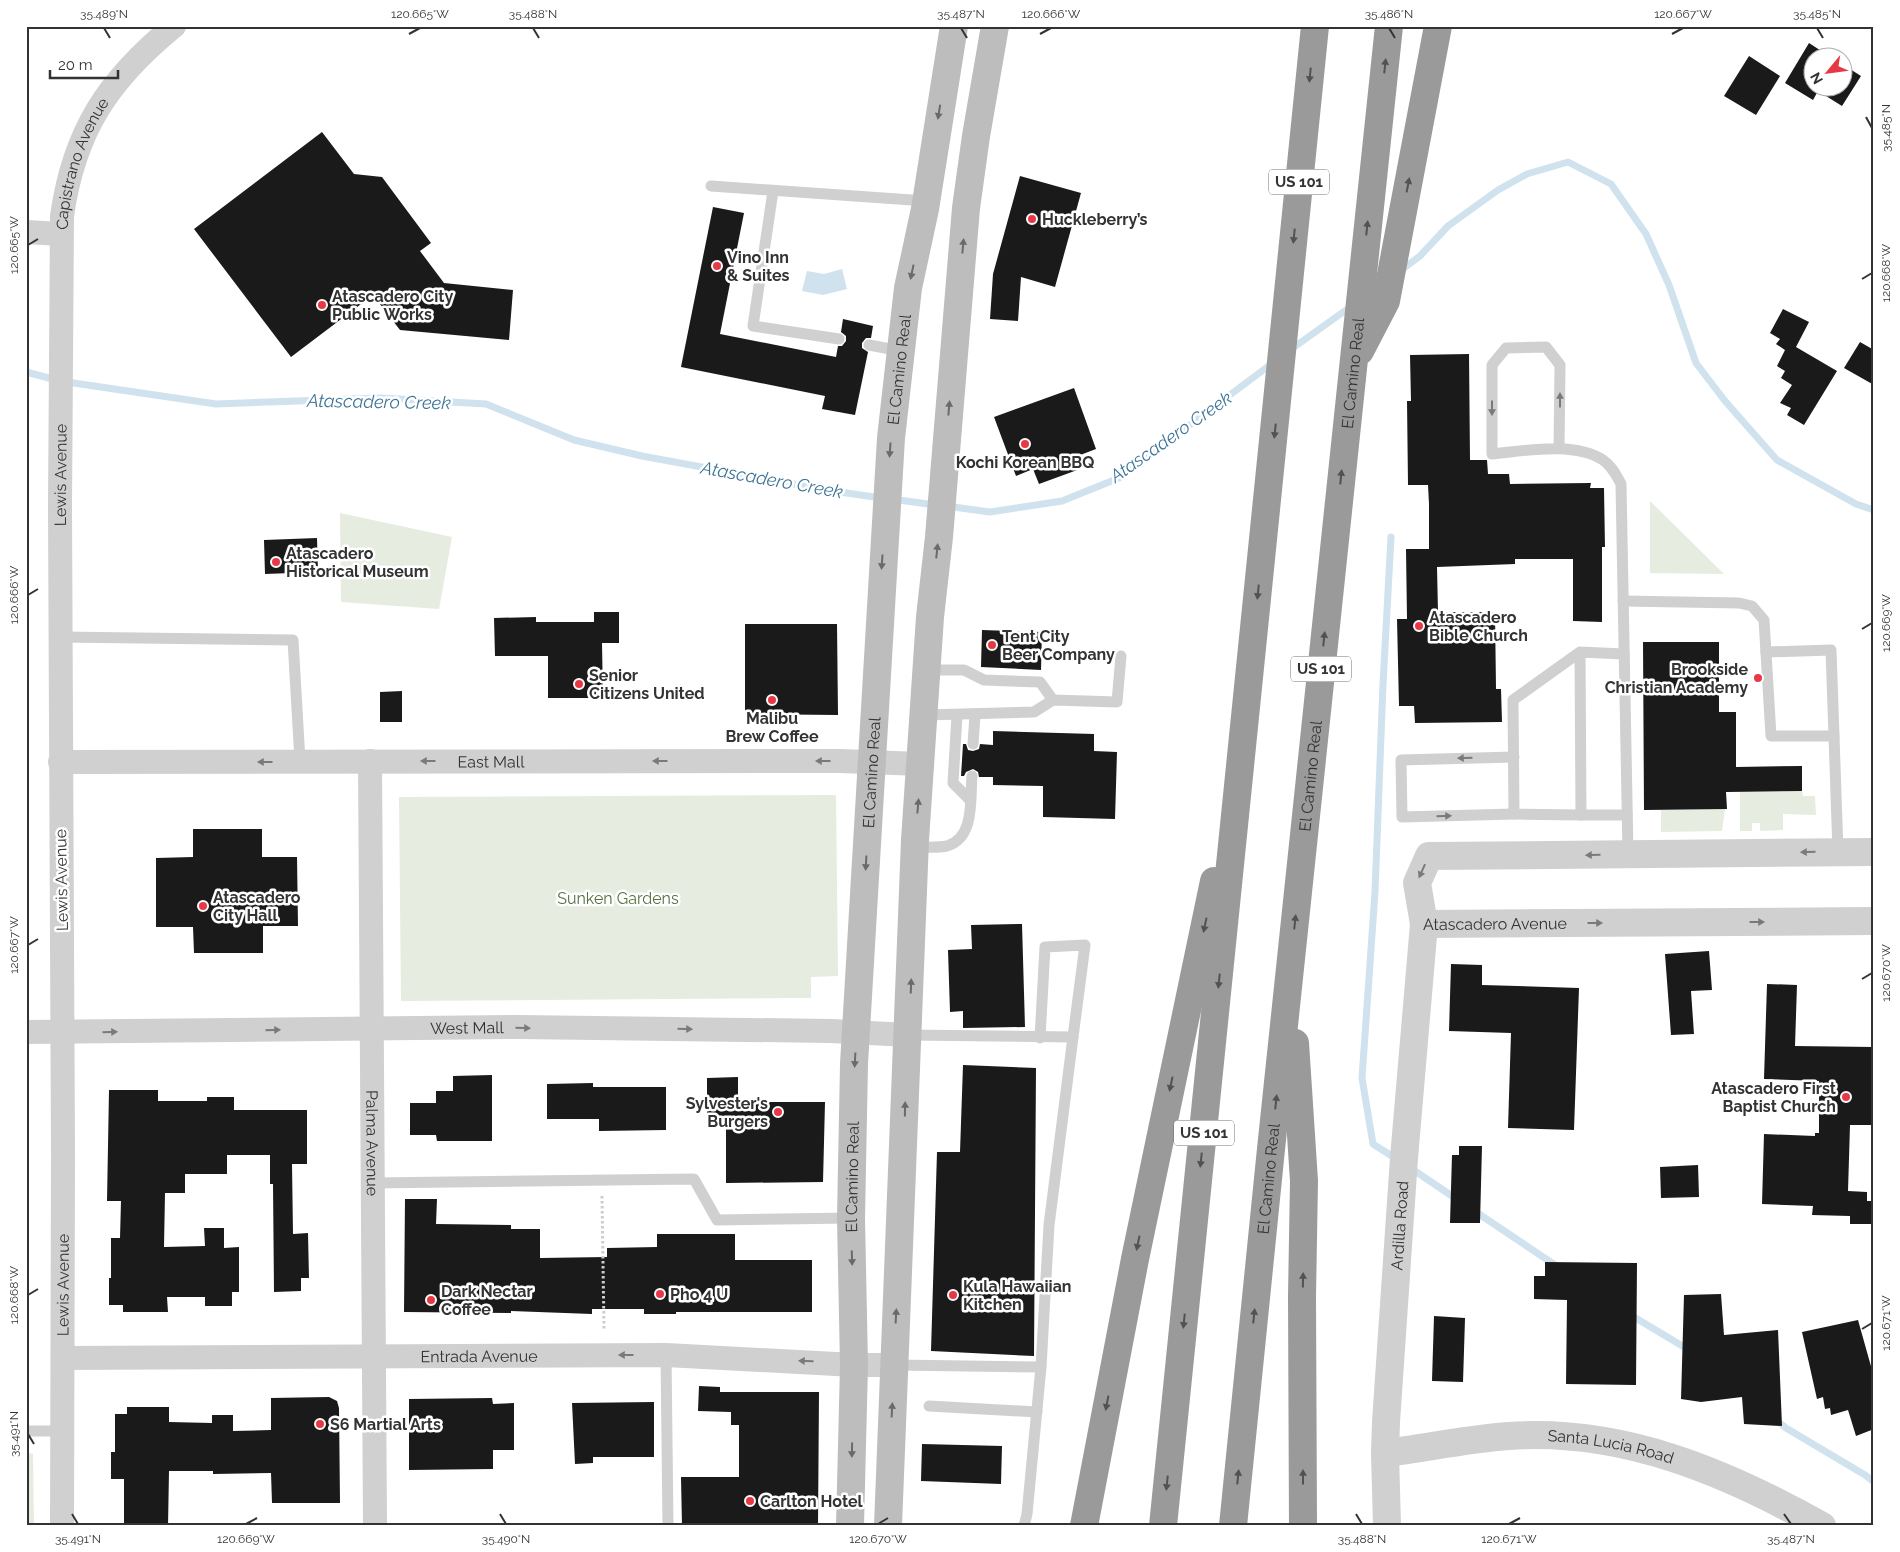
<svg xmlns="http://www.w3.org/2000/svg" width="1900" height="1552" font-family="Raleway,sans-serif">
  <rect width="100%" height="100%" fill="#fff"/>
  <!-- green -->
  <g fill="#e6ecdf">
    <path d="M1650 501 1724 574 1650 573Z"/>
    <path d="M340 513 452 537 439 609 341 602Z"/>
    <path d="M1740 791H1802L1803 796H1815L1816 815 1783 814V830L1760 831V823H1752V831H1740Z"/>
    <path d="M836 795 838 976 811 977V998L401 1001 399 797Z"/>
    <path d="M1725 809 1722 831 1661 832V810Z"/>
    <path d="M26 1439H29L28 1453 33 1454 34 1526H26Z"/>
  </g>
  <!-- water -->
  <path fill="#cfe2ee" d="M842 269 847 289 823 295 802 291 807 271 824 274Z"/>
  <g fill="none" stroke-linecap="round" stroke-linejoin="round">
    <!-- stream -->
    <g stroke="#cfe2ee" stroke-width="7">
      <path d="M1400 271 1420 256 1448 226 1498 190 1527 174 1568 162 1611 184 1646 234 1669 285 1696 363 1725 401 1777 460 1856 504 1874 510"/>
      <path d="M1290 350 1353 305"/>
      <path d="M26 372 60 381 216 404 380 398 486 404 574 440 642 456 826 490 881 498"/>
      <path d="M892 499 935 505"/>
      <path d="M946 506 990 512 1062 501 1119 478 1274 362"/>
      <path d="M1391 537 1383 684 1375 892 1362 1078 1373 1144 1398 1160"/>
      <path d="M1409 1167 1458 1200"/>
      <path d="M1473 1210 1558 1267"/>
      <path d="M1629 1314 1689 1350"/>
      <path d="M1775 1419 1786 1428 1865 1475 1874 1482"/>
    </g>
  </g>
  <!-- building -->
  <g fill="#1a1a1a">
    <path d="M1809 43 1832 58H1812V88H1842V64L1861 76 1842 106 1818 91 1813 100 1785 83Z"/>
    <path d="M1749 56 1780 76 1756 115 1724 96Z"/>
    <path d="M322 132 354 174 382 177 431 243 420 251 444 283 513 290 509 340 400 330 373 295 291 357 194 229Z"/>
    <path d="M1020 176 1081 193 1055 287 1021 277 1018 321 990 319 993 274Z"/>
    <path d="M713 207 744 213 720 334 836 357 838 346H842L846 341V336L841 332 843 319 873 326 871 338H866L862 343V348L868 352 855 415 822 409 825 396 681 367Z"/>
    <path d="M1783 309 1809 322 1796 347 1837 371 1804 425 1787 415 1791 408 1780 403 1792 385 1781 378 1785 371 1777 366 1785 350 1776 344 1780 339 1770 333Z"/>
    <path d="M1860 342 1874 350V385L1844 368Z"/>
    <path d="M1469 354 1470 460H1487L1488 474H1509L1510 484 1591 483 1590 488H1604L1605 547H1602V622L1573 621V559H1515V564L1437 567 1438 612H1495L1496 689H1501L1502 722 1415 723 1414 706H1399L1397 619H1407L1406 549H1429V504L1428 485H1408L1407 401H1411L1410 355Z"/>
    <path d="M1074 388 1096 449 1075 457 1080 469 1039 484 1033 469 1016 476 994 417Z"/>
    <path d="M317 538 318 572 265 574 264 540Z"/>
    <path d="M594 612H619V643H602L603 698H548V656H495L494 618 536 617V622H594Z"/>
    <path d="M745 624H837L838 715 745 714Z"/>
    <path d="M982 630 1042 632 1041 670 981 667Z"/>
    <path d="M1643 642H1719V712H1736V767L1802 766V791L1726 792 1727 809 1644 810Z"/>
    <path d="M402 691V722H380V692Z"/>
    <path d="M993 731 1094 734V751L1117 752 1115 819 1043 817V786L993 785V777H979L978 772 973 769 966 772 964 776H961L963 744H966L968 750 973 751 979 749 980 744 993 745Z"/>
    <path d="M193 829H262V857H297L298 926H263V953H194L193 927H156V858L193 857Z"/>
    <path d="M1022 924 1025 1027 963 1028V1011L950 1012 948 950 972 949 971 925Z"/>
    <path d="M1709 951 1712 990 1691 991 1694 1034 1671 1035 1665 954Z"/>
    <path d="M1451 964 1482 965V985L1579 988 1574 1130 1508 1128 1511 1033 1449 1031Z"/>
    <path d="M1767 984 1797 985 1795 1046 1874 1047V1125H1850L1848 1191 1867 1192V1201H1874V1224H1850V1216L1812 1215 1813 1206 1762 1204 1764 1134 1815 1136V1133H1819V1081L1764 1079Z"/>
    <path d="M963 1065 1036 1068 1034 1356 931 1351 937 1152H960Z"/>
    <path d="M492 1075V1141H437L436 1135H410V1103H436V1091H453V1076Z"/>
    <path d="M738 1077V1102H825L823 1182 726 1183V1127H707V1078Z"/>
    <path d="M593 1083V1087H666V1130L599 1131V1119H547V1084Z"/>
    <path d="M109 1090H158V1101H207V1097H234V1110H307V1164H292L293 1234 308 1233 309 1278H301V1291L274 1292 273 1184H270V1155H227V1174H185V1193H165L164 1247 205 1246 204 1228H224V1248L239 1247V1292H232V1306H205V1297H167L168 1312H123V1305H109V1278H111V1238H120L121 1201H107Z"/>
    <path d="M1459 1146H1482L1480 1223H1450L1452 1155H1459Z"/>
    <path d="M1698 1165 1699 1197 1661 1198 1660 1167Z"/>
    <path d="M405 1199H437L436 1224 511 1225V1229H540V1258L607 1257V1248L657 1247V1234H735V1260H812V1312H676V1314H644V1309H592V1314L511 1311V1313L404 1312Z"/>
    <path d="M1545 1262 1637 1263 1636 1385 1566 1384 1567 1300 1534 1299V1276H1545Z"/>
    <path d="M1721 1294 1724 1335 1778 1330 1782 1426 1744 1424 1742 1397 1701 1402 1681 1399 1684 1295Z"/>
    <path d="M1434 1316 1465 1318 1463 1382 1432 1381Z"/>
    <path d="M1858 1320 1874 1377V1429L1856 1436 1848 1410 1831 1415 1830 1408 1825 1409 1823 1397 1817 1399 1802 1332Z"/>
    <path d="M699 1386 720 1387V1392H819L818 1526H682L681 1477H739V1425H731V1412L698 1411Z"/>
    <path d="M329 1397 337 1401 339 1408 340 1503H272L271 1473 213 1474V1471H169L168 1526H124V1479H111V1452H115V1414H127V1407H169V1422L212 1423V1415H233V1431L271 1430V1398Z"/>
    <path d="M492 1398 493 1404 514 1403V1450H493V1469L409 1470V1399Z"/>
    <path d="M654 1402V1457H593V1463L575 1464 572 1403Z"/>
    <path d="M922 1444 1002 1446 1001 1484 921 1481Z"/>
  </g>
  <g fill="none" stroke-linecap="round" stroke-linejoin="round">
    <!-- path -->
    <path stroke="#cdcdcd" stroke-width="3" stroke-dasharray="2.5 2.5" stroke-linecap="butt" d="M602 1196 604 1330"/>
    <!-- service -->
    <g stroke="#d0d0d0" stroke-width="11">
      <path d="M711 186 926 201"/>
      <path d="M773 191 753 326 839 339"/>
      <path d="M869 345 901 351"/>
      <path d="M1559 449 1560 365 1546 347 1506 348 1492 365V454C1524 451 1574 441 1603 460 1612 466 1616 475 1621 484L1628 854"/>
      <path d="M1623 601 1739 603 1752 606 1764 620 1771 736H1834L1838 852"/>
      <path d="M60 637 293 640 300 761"/>
      <path d="M1580 652 1513 700 1514 814 1581 815 1580 652 1624 654"/>
      <path d="M1766 652 1831 650 1834 736"/>
      <path d="M926 670H964L984 680 1040 682 1053 700"/>
      <path d="M924 715 1034 712 1053 700 1117 702 1121 656"/>
      <path d="M957 715 953 783 970 800"/>
      <path d="M973 744 975 715"/>
      <path d="M1514 757 1401 760 1402 817 1514 814"/>
      <path d="M1581 815H1627"/>
      <path d="M915 847C925 847 937 848 947 846 975 838 970 799 972 776"/>
      <path d="M1040 1038 1045 947 1085 945 1073 1037"/>
      <path d="M373 1183 694 1179 717 1220 851 1218"/>
      <path d="M666 1355 668 1526"/>
      <path d="M895 1365 1041 1367 1049 1225 1073 1037 908 1035"/>
      <path d="M929 1406 1037 1412"/>
      <path d="M26 1431H62"/>
      <path d="M1024 1526 1027 1514 1041 1367"/>
    </g>
    <!-- minor -->
    <g stroke="#d0d0d0" stroke-width="24">
      <path d="M26 232 61 234"/>
      <path id="s1" d="M370 761 375 1526"/>
      <path id="s2" d="M60 762 840 761 921 764"/>
      <path id="s3" d="M26 1032 518 1027 831 1031 908 1035"/>
      <path id="s4" d="M63 1358 666 1355 854 1365H895"/>
      <path id="s5" d="M62 1526 63 1155 60 507 62 216C74 131 108 80 174 26"/>
    </g>
    <!-- tertiary -->
    <g stroke="#d0d0d0" stroke-width="28">
      <path id="s6" d="M1424 924 1874 921"/>
      <path id="s7" d="M1385 1453C1426 1448 1467 1439 1509 1436 1622 1428 1726 1472 1822 1526"/>
      <path id="s8" d="M1387 1526 1385 1453 1386 1422 1404 1158 1424 924 1417 883 1429 856 1874 852"/>
    </g>
    <!-- secondary -->
    <g stroke="#bdbdbd" stroke-width="28">
      <path id="s9" d="M850 1526 854 1365 851 1218 854 1064 891 438 908 288 925 209 954 26"/>
      <path d="M888 1526 915 840 930 617 939 537 966 208 976 136 995 26"/>
    </g>
    <!-- motorway -->
    <g stroke="#9a9a9a" stroke-width="28">
      <path d="M1360 351 1386 301 1438 26"/>
      <path d="M1295 1043 1304 1181 1302 1296 1303 1526"/>
      <path d="M1084 1526 1135 1259 1214 881"/>
      <path d="M1163 1526 1315 26"/>
      <path id="s10" d="M1233 1526 1271 1149 1389 26"/>
    </g>
  </g>
  <!-- one-way arrows -->
  <defs><path id="oneway-solid" d="M-6-.8H1V-3.2L6.5 0L1 3.2V.8H-6Z" transform="scale(1.25)"/></defs>
  <g fill="#525252">
    <use href="#oneway-solid" transform="translate(1385 66) rotate(-84)"/>
    <use href="#oneway-solid" transform="translate(1310 75) rotate(96)"/>
    <use href="#oneway-solid" transform="translate(1408 185) rotate(-79)"/>
    <use href="#oneway-solid" transform="translate(1367 228) rotate(-84)"/>
    <use href="#oneway-solid" transform="translate(1294 236) rotate(96)"/>
    <use href="#oneway-solid" transform="translate(1275 431) rotate(96)"/>
    <use href="#oneway-solid" transform="translate(1341 477) rotate(-84)"/>
    <use href="#oneway-solid" transform="translate(1258 592) rotate(96)"/>
    <use href="#oneway-solid" transform="translate(1324 639) rotate(-84)"/>
    <use href="#oneway-solid" transform="translate(1295 922) rotate(-84)"/>
    <use href="#oneway-solid" transform="translate(1205 925) rotate(102)"/>
    <use href="#oneway-solid" transform="translate(1219 981) rotate(96)"/>
    <use href="#oneway-solid" transform="translate(1171 1084) rotate(102)"/>
    <use href="#oneway-solid" transform="translate(1276 1102) rotate(-84)"/>
    <use href="#oneway-solid" transform="translate(1201 1160) rotate(96)"/>
    <use href="#oneway-solid" transform="translate(1138 1243) rotate(102)"/>
    <use href="#oneway-solid" transform="translate(1303 1280) rotate(-89)"/>
    <use href="#oneway-solid" transform="translate(1254 1316) rotate(-84)"/>
    <use href="#oneway-solid" transform="translate(1184 1321) rotate(96)"/>
    <use href="#oneway-solid" transform="translate(1107 1403) rotate(101)"/>
    <use href="#oneway-solid" transform="translate(1238 1477) rotate(-84)"/>
    <use href="#oneway-solid" transform="translate(1303 1477) rotate(-90)"/>
    <use href="#oneway-solid" transform="translate(1167 1483) rotate(96)"/>
  </g>
  <g fill="#6a6a6a">
    <use href="#oneway-solid" transform="translate(939 112) rotate(99)"/>
    <use href="#oneway-solid" transform="translate(963 246) rotate(-85)"/>
    <use href="#oneway-solid" transform="translate(912 272) rotate(102)"/>
    <use href="#oneway-solid" transform="translate(949 408) rotate(-85)"/>
    <use href="#oneway-solid" transform="translate(890 450) rotate(94)"/>
    <use href="#oneway-solid" transform="translate(937 551) rotate(-84)"/>
    <use href="#oneway-solid" transform="translate(882 562) rotate(94)"/>
    <use href="#oneway-solid" transform="translate(918 806) rotate(-85)"/>
    <use href="#oneway-solid" transform="translate(866 863) rotate(93)"/>
    <use href="#oneway-solid" transform="translate(911 986) rotate(-88)"/>
    <use href="#oneway-solid" transform="translate(855 1060) rotate(93)"/>
    <use href="#oneway-solid" transform="translate(905 1109) rotate(-89)"/>
    <use href="#oneway-solid" transform="translate(852 1258) rotate(88)"/>
    <use href="#oneway-solid" transform="translate(896 1316) rotate(-87)"/>
    <use href="#oneway-solid" transform="translate(892 1410) rotate(-87)"/>
    <use href="#oneway-solid" transform="translate(852 1450) rotate(91)"/>
  </g>
  <g fill="#7a7a7a">
    <use href="#oneway-solid" transform="translate(1560 400) rotate(-90)"/>
    <use href="#oneway-solid" transform="translate(1492 408) rotate(90)"/>
    <use href="#oneway-solid" transform="translate(1465 758) rotate(178)"/>
    <use href="#oneway-solid" transform="translate(428 761) rotate(-180)"/>
    <use href="#oneway-solid" transform="translate(660 761) rotate(-180)"/>
    <use href="#oneway-solid" transform="translate(823 761) rotate(-180)"/>
    <use href="#oneway-solid" transform="translate(265 762) rotate(180)"/>
    <use href="#oneway-solid" transform="translate(1444 816) rotate(-1)"/>
    <use href="#oneway-solid" transform="translate(1808 852) rotate(179)"/>
    <use href="#oneway-solid" transform="translate(1593 855) rotate(179)"/>
    <use href="#oneway-solid" transform="translate(1422 871) rotate(114)"/>
    <use href="#oneway-solid" transform="translate(1757 922)"/>
    <use href="#oneway-solid" transform="translate(1595 923)"/>
    <use href="#oneway-solid" transform="translate(523 1028) rotate(1)"/>
    <use href="#oneway-solid" transform="translate(685 1029) rotate(1)"/>
    <use href="#oneway-solid" transform="translate(273 1030) rotate(-1)"/>
    <use href="#oneway-solid" transform="translate(110 1032) rotate(-1)"/>
    <use href="#oneway-solid" transform="translate(626 1355) rotate(180)"/>
    <use href="#oneway-solid" transform="translate(806 1361) rotate(-178)"/>
  </g>
  <!-- ticks -->
  <path fill="none" stroke="#333" stroke-width="2" d="M104 28 110 38M533 28 539 38M961 28 967 38M1389 28 1395 38M1817 28 1823 38M409 34 420 28M1040 34 1051 28M1672 34 1683 28M1866 117 1872 128M28 245 38 239M1862 279 1872 273M28 595 38 589M1862 629 1872 623M28 945 38 939M1862 979 1872 973M28 1295 38 1289M1862 1329 1872 1323M28 1434 34 1444M72 1514 78 1524M500 1514 506 1524M1356 1514 1362 1524M1784 1514 1791 1524M246 1524 257 1518M878 1524 888 1518M1509 1524 1520 1518"/>
  <!-- markers -->
  <g fill="#e63946" stroke="#fff" stroke-width="2">
    <circle cx="1032" cy="219" r="5"/>
    <circle cx="717" cy="266" r="5"/>
    <circle cx="322" cy="305" r="5"/>
    <circle cx="1025" cy="444" r="5"/>
    <circle cx="276" cy="562" r="5"/>
    <circle cx="1419" cy="626" r="5"/>
    <circle cx="992" cy="645" r="5"/>
    <circle cx="1758" cy="678" r="5"/>
    <circle cx="579" cy="684" r="5"/>
    <circle cx="772" cy="700" r="5"/>
    <circle cx="203" cy="906" r="5"/>
    <circle cx="1846" cy="1097" r="5"/>
    <circle cx="778" cy="1112" r="5"/>
    <circle cx="660" cy="1294" r="5"/>
    <circle cx="953" cy="1295" r="5"/>
    <circle cx="431" cy="1300" r="5"/>
    <circle cx="320" cy="1424" r="5"/>
    <circle cx="750" cy="1501" r="5"/>
  </g>
  <g text-anchor="middle" stroke-width="5" stroke-linejoin="round" paint-order="stroke">
    <!-- shield labels -->
    <g fill="#fff" stroke="#707070" stroke-width="1">
      <rect x="1269" y="169.5" width="60" height="25" rx="4"/>
      <rect x="1291" y="656.5" width="60" height="25" rx="4"/>
      <rect x="1174" y="1120.5" width="60" height="25" rx="4"/>
    </g>
    <g font-size="15" font-weight="bold" fill="#333">
      <text x="1299" y="187">US 101</text>
      <text x="1321" y="674">US 101</text>
      <text x="1204" y="1138">US 101</text>
    </g>
    <!-- street labels -->
    <g font-size="16" fill="#333" stroke="#fff">
      <text dy="6" stroke="none"><textPath href="#s5" startOffset="1366">Capistrano Avenue</textPath></text>
      <text dy="6" stroke="none"><textPath href="#s9" startOffset="1158">El Camino Real</textPath></text>
      <text dy="6" stroke="none"><textPath href="#s10" startOffset="1159">El Camino Real</textPath></text>
      <text dy="6" stroke="none"><textPath href="#s5" startOffset="1051">Lewis Avenue</textPath></text>
      <text dy="6" stroke="none"><textPath href="#s2" startOffset="431">East Mall</textPath></text>
      <text dy="6" stroke="none"><textPath href="#s9" startOffset="754">El Camino Real</textPath></text>
      <text dy="6" stroke="none"><textPath href="#s10" startOffset="754">El Camino Real</textPath></text>
      <text transform="translate(61 880) rotate(-91)" y="6">Lewis Avenue</text>
      <text dy="6" stroke="none"><textPath href="#s6" startOffset="71">Atascadero Avenue</textPath></text>
      <text dy="6" stroke="none"><textPath href="#s3" startOffset="441">West Mall</textPath></text>
      <text dy="6" stroke="none"><textPath href="#s1" startOffset="382">Palma Avenue</textPath></text>
      <text dy="6" stroke="none"><textPath href="#s9" startOffset="349">El Camino Real</textPath></text>
      <text dy="6" stroke="none"><textPath href="#s10" startOffset="349">El Camino Real</textPath></text>
      <text dy="6" stroke="none"><textPath href="#s8" startOffset="301">Ardilla Road</textPath></text>
      <text dy="6" stroke="none"><textPath href="#s5" startOffset="241">Lewis Avenue</textPath></text>
      <text dy="6" stroke="none"><textPath href="#s4" startOffset="416">Entrada Avenue</textPath></text>
      <text dy="6" stroke="none"><textPath href="#s7" startOffset="228">Santa Lucia Road</textPath></text>
    </g>
    <!-- poi labels -->
    <g font-size="16" font-weight="bold" fill="#333" stroke="#fff" text-anchor="start">
      <text x="1042" y="225">Huckleberry’s</text>
      <text x="727" y="263">Vino Inn<tspan x="727" dy="18">&amp; Suites</tspan></text>
      <text x="332" y="302">Atascadero City<tspan x="332" dy="18">Public Works</tspan></text>
      <text x="1025" y="468" text-anchor="middle">Kochi Korean BBQ</text>
      <text x="286" y="559">Atascadero<tspan x="286" dy="18">Historical Museum</tspan></text>
      <text x="1429" y="623">Atascadero<tspan x="1429" dy="18">Bible Church</tspan></text>
      <text x="1002" y="642">Tent City<tspan x="1002" dy="18">Beer Company</tspan></text>
      <text x="1748" y="675" text-anchor="end">Brookside<tspan x="1748" dy="18">Christian Academy</tspan></text>
      <text x="589" y="681">Senior<tspan x="589" dy="18">Citizens United</tspan></text>
      <text x="772" y="724" text-anchor="middle">Malibu<tspan x="772" dy="18">Brew Coffee</tspan></text>
      <text x="213" y="903">Atascadero<tspan x="213" dy="18">City Hall</tspan></text>
      <text x="1836" y="1094" text-anchor="end">Atascadero First<tspan x="1836" dy="18">Baptist Church</tspan></text>
      <text x="768" y="1109" text-anchor="end">Sylvester's<tspan x="768" dy="18">Burgers</tspan></text>
      <text x="963" y="1292">Kula Hawaiian<tspan x="963" dy="18">Kitchen</tspan></text>
      <text x="441" y="1297">Dark Nectar<tspan x="441" dy="18">Coffee</tspan></text>
      <text x="670" y="1300">Pho 4 U</text>
      <text x="330" y="1430">S6 Martial Arts</text>
      <text x="760" y="1507">Carlton Hotel</text>
    </g>
    <!-- park labels -->
    <g font-size="16" fill="#56703f" stroke="#fff">
      <text x="618" y="904">Sunken Gardens</text>
    </g>
    <!-- water labels -->
    <g font-size="18" font-style="italic" fill="#3f7597" stroke="#fff">
      <text transform="translate(379 402) rotate(1)" y="6">Atascadero Creek</text>
      <text transform="translate(1171 437) rotate(-35)" y="6">Atascadero Creek</text>
      <text transform="translate(772 480) rotate(10)" y="6">Atascadero Creek</text>
    </g>
  </g>
  <!-- border -->
  <rect width="1900" height="1552" fill="none" stroke="#ffffff" stroke-width="55"/>
  <!-- north arrow -->
  <g transform="translate(1828 72) rotate(241)"><circle r="24" fill="#ffffff" stroke="#adadad"/>
  <path d="M0-4L9 19L0 12L-9 19Z" fill="#e63946"/>
  <text y="-8" font-size="14" font-weight="bold" text-anchor="middle" fill="#333333">N</text>
  </g>
  <!-- scale -->
  <path d="M50 70v8h68v-8" fill="none" stroke="#333333" stroke-width="2.5"/>
  <text x="58" y="70" font-size="15" fill="#333333" stroke="#ffffff" stroke-width="4" paint-order="stroke">20 m</text>
  <rect x="28" y="28" width="1844" height="1496" fill="none" stroke="#333" stroke-width="2"/>
  <g font-size="12" text-anchor="middle" fill="#333">
    <text x="104" y="18">35.489°N</text>
    <text x="420" y="18">120.665°W</text>
    <text x="533" y="18">35.488°N</text>
    <text x="961" y="18">35.487°N</text>
    <text x="1051" y="18">120.666°W</text>
    <text x="1389" y="18">35.486°N</text>
    <text x="1683" y="18">120.667°W</text>
    <text x="1817" y="18">35.485°N</text>
    <text transform="translate(1886 128) rotate(-90)" y="4">35.485°N</text>
    <text transform="translate(14 245) rotate(-90)" y="4">120.665°W</text>
    <text transform="translate(1886 273) rotate(-90)" y="4">120.668°W</text>
    <text transform="translate(14 595) rotate(-90)" y="4">120.666°W</text>
    <text transform="translate(1886 623) rotate(-90)" y="4">120.669°W</text>
    <text transform="translate(14 945) rotate(-90)" y="4">120.667°W</text>
    <text transform="translate(1886 973) rotate(-90)" y="4">120.670°W</text>
    <text transform="translate(14 1295) rotate(-90)" y="4">120.668°W</text>
    <text transform="translate(1886 1323) rotate(-90)" y="4">120.671°W</text>
    <text transform="translate(14 1434) rotate(-90)" y="4">35.491°N</text>
    <text x="78" y="1543">35.491°N</text>
    <text x="246" y="1543">120.669°W</text>
    <text x="506" y="1543">35.490°N</text>
    <text x="878" y="1543">120.670°W</text>
    <text x="1362" y="1543">35.488°N</text>
    <text x="1509" y="1543">120.671°W</text>
    <text x="1791" y="1543">35.487°N</text>
  </g>
</svg>
